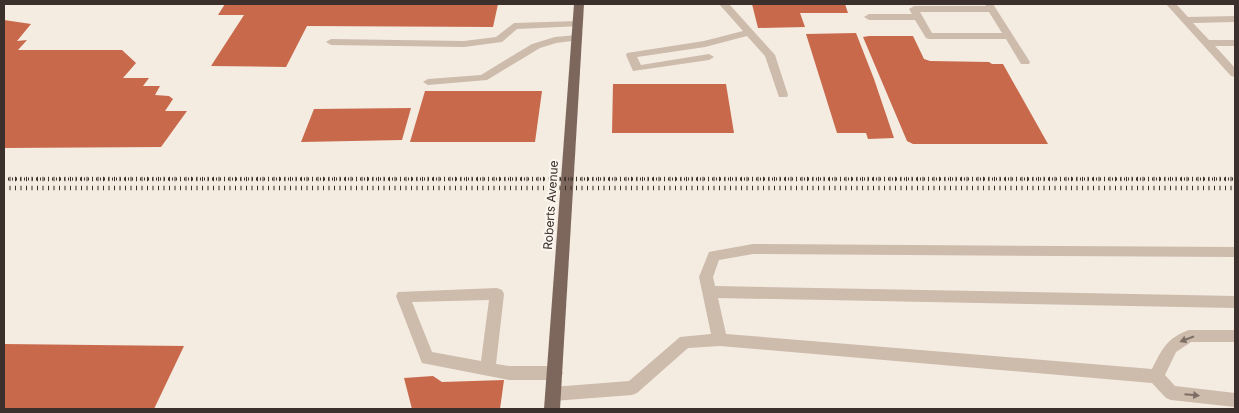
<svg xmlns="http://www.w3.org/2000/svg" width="1239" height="413" font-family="Inter,sans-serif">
  <rect width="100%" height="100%" fill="#f4ebe1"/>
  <!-- building -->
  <g fill="#c8694b">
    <path d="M225 4H498L493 27 307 26 286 67 211 66 244 15H218Z"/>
    <path d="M752 4H845L848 13H800L805 27 758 28Z"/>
    <path d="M4 20 31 24 17 41 27 40 18 50H122L136 63 123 78H149L143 86H160L155 95 169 96 173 99 165 111H187L161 147 4 148Z"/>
    <path d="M856 33 874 79 894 138 868 139 866 133H837L806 34Z"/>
    <path d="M869 36H913L924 59 930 61 989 62 992 64H1003L1048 144H913L907 141 863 37Z"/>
    <path d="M613 84H726L734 133H612Z"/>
    <path d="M425 91H542L535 142H410Z"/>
    <path d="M411 108 402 140 301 142 314 109Z"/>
    <path d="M4 344 184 346 154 409H4Z"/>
    <path d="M433 376 442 382 504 380 500 409H412L404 378Z"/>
  </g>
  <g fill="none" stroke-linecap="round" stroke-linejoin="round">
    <!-- minor -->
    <g fill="#cdbbac" fill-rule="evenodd">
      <path d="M719 4H729L775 55 788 95 787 97H779L765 56 747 36 705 47 637 57 641 65 709 54 714 57 709 60 633 71 626 55 627 53 704 41 743 31Z"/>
      <path d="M985 4H993L1030 62 1029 64H1021L1006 39H929L926 38 915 20H869L864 17 869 14H912L909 9 914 6H986ZM920 12H989L1002 33H932Z"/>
      <path d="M1166 4H1176L1188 17 1235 16V22L1193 23 1209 40H1235V46H1215L1235 68V77L1231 76Z"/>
      <path d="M578 21 583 24 581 26 517 29 502 42 464 47 331 45 326 42 331 39 464 41 496 37 514 23Z"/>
      <path d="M577 35 580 36V40L556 43 540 48 487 80 428 85 423 82 428 79 481 75 532 44 555 37Z"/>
      <path d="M753 244 1235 247V257L753 254 719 260 713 277 715 286 1235 296V308L718 298 726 334 1152 369C1162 349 1167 338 1189 330H1235V342H1191L1176 352 1165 375 1175 386 1235 393V407L1171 400 1166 398 1152 383 720 346 688 348 637 393 632 395 553 401 548 399 545 394 548 389 553 387 629 381 680 337 711 334 699 277 709 252 714 251Z"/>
      <path d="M497 288 502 290 504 294 496 364 509 366H555L560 368 563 373 560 378 555 380H509L422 363 396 296 398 292ZM489 300 481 361 432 352 412 302Z"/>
    </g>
    <!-- major -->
    <path fill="#7d675c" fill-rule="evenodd" d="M574 4H584L560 409H544Z"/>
    <!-- rail-far1 -->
    <path stroke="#3b302b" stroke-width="3" stroke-dasharray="1 3" stroke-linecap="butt" d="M4 179H1235"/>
    <!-- rail -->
    <g stroke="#3b302b" stroke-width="4.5" stroke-dasharray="1 4.5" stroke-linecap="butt">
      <path d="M4 179H1235"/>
      <path d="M4 188H1235"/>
    </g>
  </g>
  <!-- one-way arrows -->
  <defs><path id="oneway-solid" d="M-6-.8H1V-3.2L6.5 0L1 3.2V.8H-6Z" transform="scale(1.25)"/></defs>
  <g fill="#7d6f65">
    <use href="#oneway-solid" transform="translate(1187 339) rotate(159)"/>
    <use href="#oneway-solid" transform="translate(1192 395) rotate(5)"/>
  </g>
  <g text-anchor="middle" stroke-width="4.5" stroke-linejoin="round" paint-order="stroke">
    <!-- street labels -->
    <g font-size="12" fill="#3b302b" stroke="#fbf5ee">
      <text transform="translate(551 205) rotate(-86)" y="4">Roberts Avenue</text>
    </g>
  </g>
  <!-- border -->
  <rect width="1239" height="413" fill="none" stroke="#3b302b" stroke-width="10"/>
</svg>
